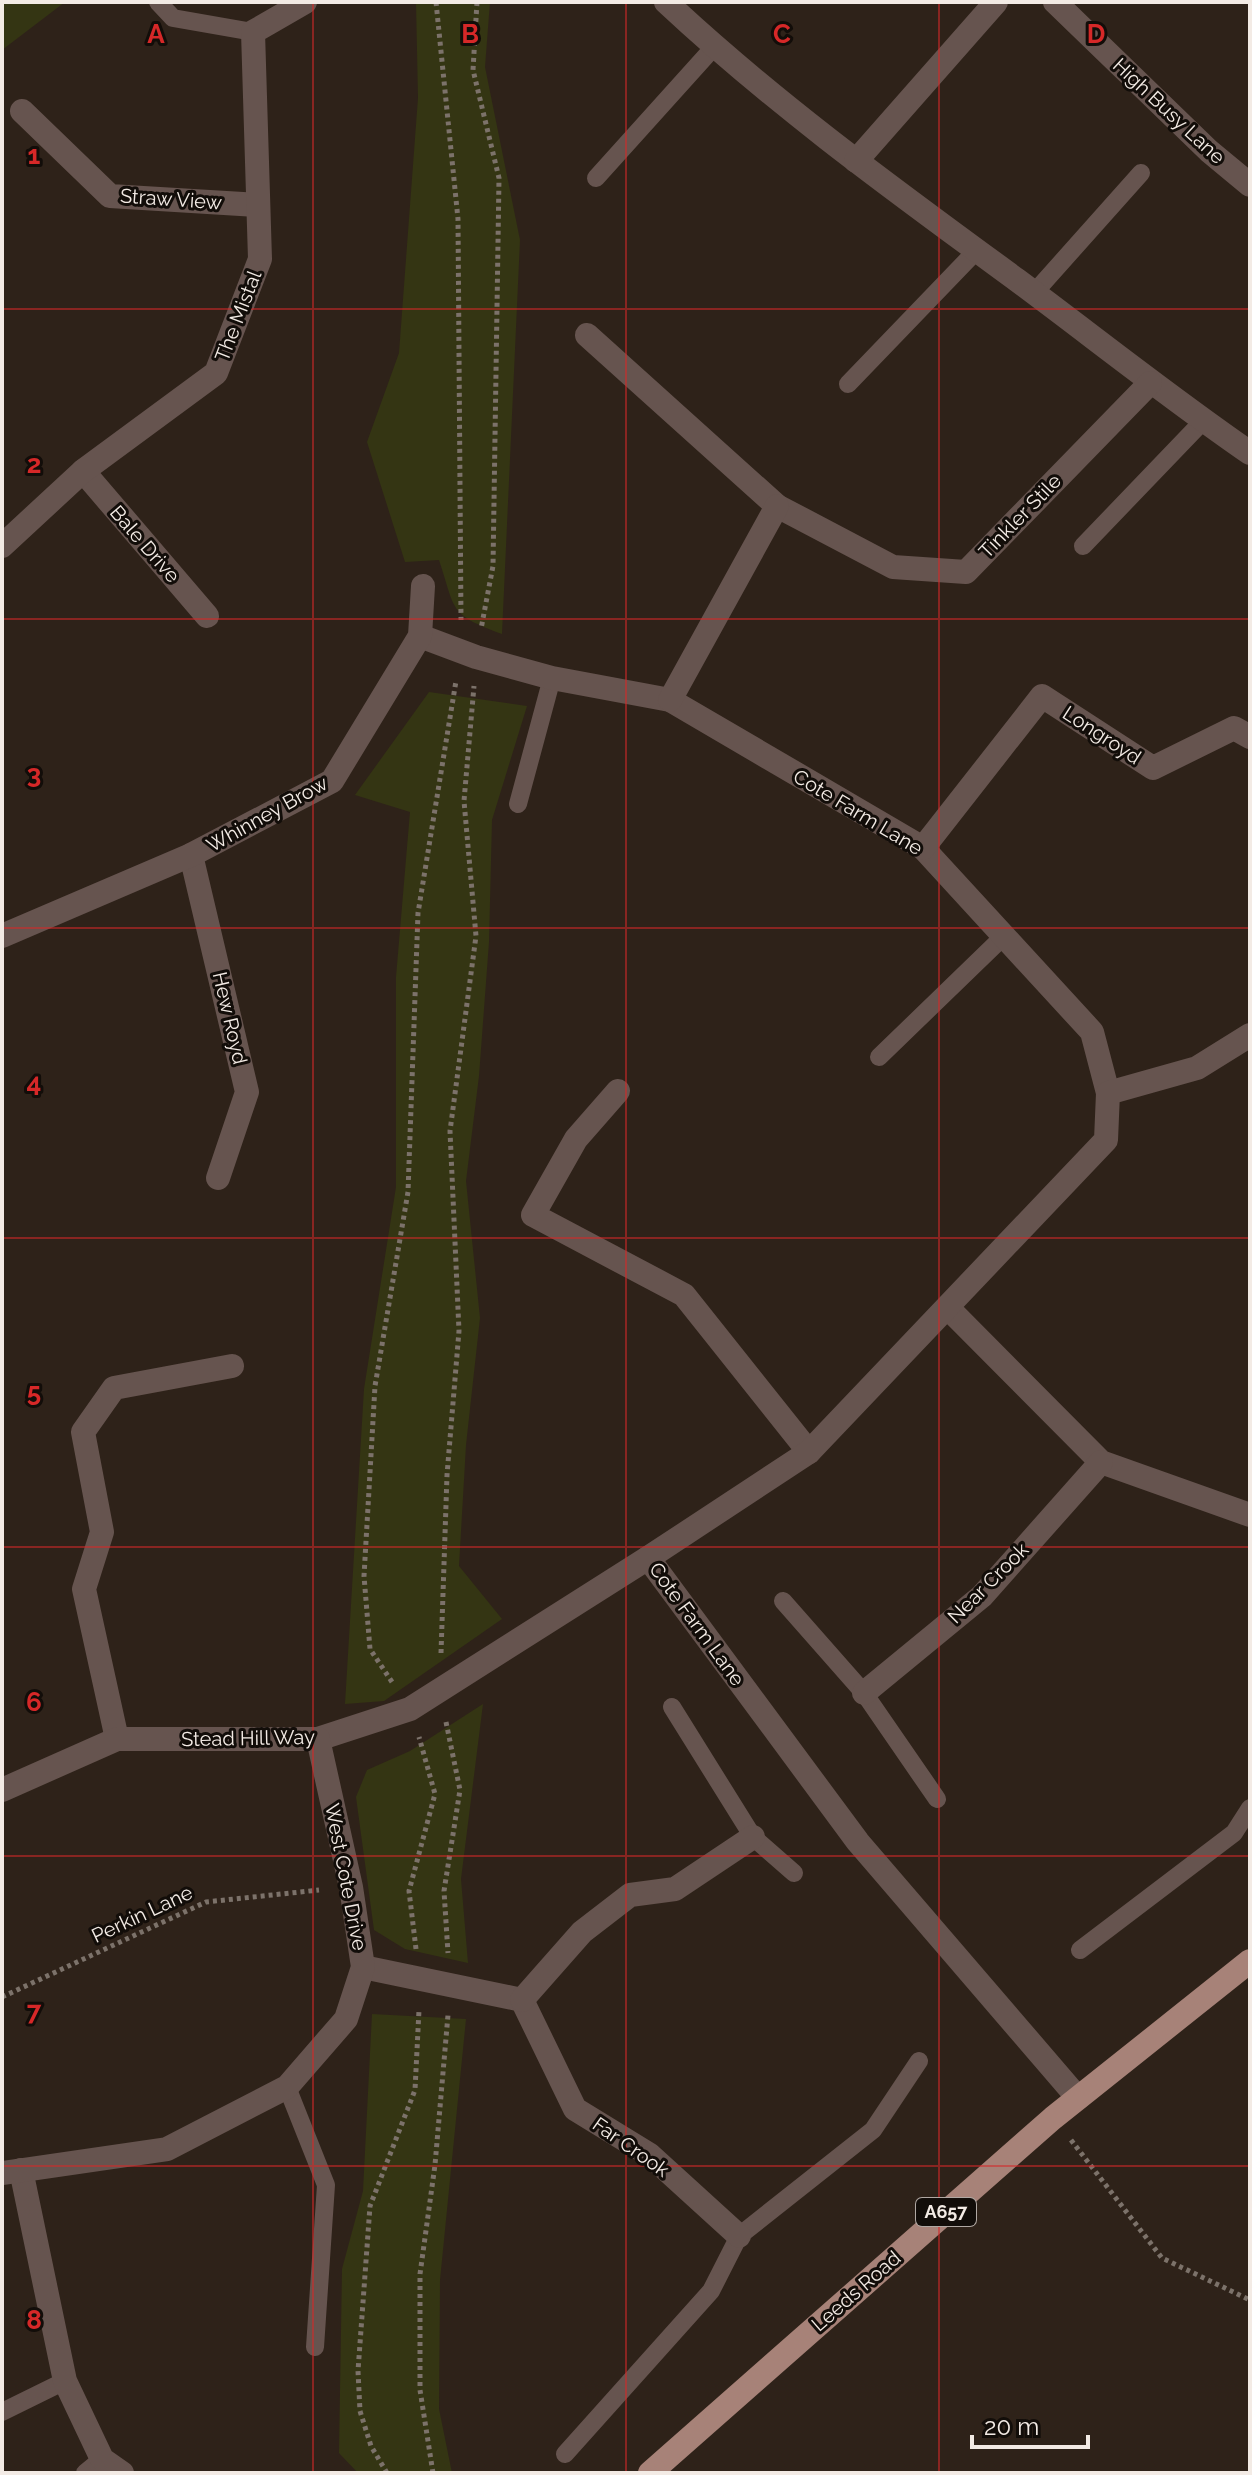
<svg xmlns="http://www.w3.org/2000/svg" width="1252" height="2475" font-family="Raleway,sans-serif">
  <rect width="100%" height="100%" fill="#2e2219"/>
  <!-- green -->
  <g fill="#343513">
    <path d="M2 2H65L2 50Z"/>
    <path d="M416 2H490L485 67 520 240 502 634C448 614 456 611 439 560L405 562 367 442 399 353 418 98Z"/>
    <path d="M429 692 527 706 492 820 489 942 479 1076 466 1181 480 1318 466 1445 459 1566 502 1619 384 1701 345 1704 364 1389 396 1187V977L410 812 355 795Z"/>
    <path d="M483 1704 461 1879 468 1963 405 1949 374 1930 356 1797 367 1770 410 1751Z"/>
    <path d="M372 2014 466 2019 440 2280 439 2409 452 2473H358L339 2453 342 2269 363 2191Z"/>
  </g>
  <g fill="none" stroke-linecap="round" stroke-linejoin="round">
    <!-- path -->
    <g stroke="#7c726a" stroke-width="5" stroke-dasharray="4 4" stroke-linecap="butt">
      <path d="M436 2 458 219 461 620"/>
      <path d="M477 2 473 70 499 178 493 566 481 629"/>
      <path d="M441 1653 447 1475 459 1331 450 1131 476 936 464 801 474 686"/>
      <path d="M392 1682 370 1649 364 1576 375 1386 408 1192 418 913 456 681"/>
      <path d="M446 1722 460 1790 444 1891 448 1953"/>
      <path d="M416 1949 409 1891 435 1794 419 1737"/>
      <path d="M2 1997 206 1902 319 1890"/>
      <path d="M1071 2140 1162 2258 1250 2300"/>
      <path d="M387 2473 371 2446 360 2411 358 2371 370 2206 415 2090 419 2010"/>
      <path d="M433 2473 420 2390V2274L435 2165 448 2015"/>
    </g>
    <!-- lane -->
    <g stroke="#66544f" stroke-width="18">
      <path d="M158 2 173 18 253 32"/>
      <path d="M596 178 714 47"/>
      <path d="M1034 293 1141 173"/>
      <path d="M848 384 976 251"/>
      <path d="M1083 546 1203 421"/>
      <path d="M518 804 552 678"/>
      <path d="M879 1057 1004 936"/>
      <path d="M783 1601 864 1693 937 1799"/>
      <path d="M672 1707 753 1837 794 1873"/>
      <path d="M1080 1950 1234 1833 1250 1808"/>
      <path d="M287 2087 326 2185 315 2347"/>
      <path d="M2 2412 65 2381"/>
      <path d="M565 2454 711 2291 739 2236 873 2130 919 2061"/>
      <path d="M85 2473 102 2459"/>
    </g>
    <!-- street -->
    <g stroke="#66544f" stroke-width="24">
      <path d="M666 2C775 104 897 192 1017 280 1095 338 1170 398 1250 453"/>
      <path d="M1055 2 1209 151 1250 185"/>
      <path d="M22 111 110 196 258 205"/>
      <path d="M856 161 996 2"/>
      <path d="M587 335 777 506 893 567 966 572 1150 383"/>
      <path d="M83 471 207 616"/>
      <path d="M2 546 83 471 216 373 260 259 253 32 305 2"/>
      <path d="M420 636 476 657 552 678 670 700 923 848 1092 1032 1108 1093"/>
      <path d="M670 700 777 506"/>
      <path d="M923 848 1042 696 1153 768 1234 728 1250 737"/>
      <path d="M191 855 247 1092 218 1178"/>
      <path d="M2 936 191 855 332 781 420 636 423 586"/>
      <path d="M618 1091 576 1139 533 1215 684 1295 809 1452"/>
      <path d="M948 1308 1101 1462 1250 1515"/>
      <path d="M648 1558 858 1842 1078 2098"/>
      <path d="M864 1693 982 1596 1101 1462"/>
      <path d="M117 1739 84 1589 102 1532 83 1432 114 1388 232 1366"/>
      <path d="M2 1790 117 1739H318L410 1709 648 1558 809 1452 1106 1140 1108 1093 1197 1068 1250 1035"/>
      <path d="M363 1967 522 2000 575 2109 650 2155 739 2236"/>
      <path d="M522 2000 582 1932 630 1895 675 1889 753 1837"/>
      <path d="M21 2170 65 2381 102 2459 122 2473"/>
      <path d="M2 2173 167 2149 287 2087 346 2019 363 1967 351 1887 318 1739"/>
    </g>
    <!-- primary -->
    <path stroke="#a78278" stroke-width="24" d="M650 2473 1053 2118 1250 1961"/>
  </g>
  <!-- grid -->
  <path fill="none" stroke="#d62828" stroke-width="2" stroke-opacity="0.55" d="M313 2V2473M626 2V2473M939 2V2473M2 309H1250M2 619H1250M2 928H1250M2 1238H1250M2 1547H1250M2 1856H1250M2 2166H1250"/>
  <g text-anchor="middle" stroke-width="6" stroke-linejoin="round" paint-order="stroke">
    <!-- shield labels -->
    <rect fill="#120d09" stroke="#b0a8a3" stroke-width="2" x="916" y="2198" width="60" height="28" rx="6"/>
    <g font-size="18" font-weight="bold" fill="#f3ebe5">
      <text x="946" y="2218">A657</text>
    </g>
    <!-- street labels -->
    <g font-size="20" fill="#f3ebe5" stroke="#120d09">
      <text transform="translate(1169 111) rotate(43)" y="7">High Busy Lane</text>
      <text transform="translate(171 199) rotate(4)" y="7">Straw View</text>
      <text transform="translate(238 316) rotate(-69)" y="7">The Mistal</text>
      <text transform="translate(1020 516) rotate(-46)" y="7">Tinkler Stile</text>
      <text transform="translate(145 544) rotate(49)" y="7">Bale Drive</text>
      <text transform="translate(1102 735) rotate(33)" y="7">Longroyd</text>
      <text transform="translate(858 812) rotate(31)" y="7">Cote Farm Lane</text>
      <text transform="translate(267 814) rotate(-29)" y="7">Whinney Brow</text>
      <text transform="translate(230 1018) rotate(77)" y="7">Hew Royd</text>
      <text transform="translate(988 1583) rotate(-45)" y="7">Near Crook</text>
      <text transform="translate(697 1624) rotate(54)" y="7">Cote Farm Lane</text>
      <text transform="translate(248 1738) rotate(-1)" y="7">Stead Hill Way</text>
      <text transform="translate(346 1877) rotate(79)" y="7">West Cote Drive</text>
      <text transform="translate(142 1914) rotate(-25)" y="7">Perkin Lane</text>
      <text transform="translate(631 2147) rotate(35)" y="7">Far Crook</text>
      <text transform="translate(856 2291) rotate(-41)" y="7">Leeds Road</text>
    </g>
  </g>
  <g font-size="26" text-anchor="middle" font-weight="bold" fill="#d62828" stroke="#120d09" stroke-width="6" stroke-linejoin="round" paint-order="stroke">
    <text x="156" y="43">A</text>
    <text x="470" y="43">B</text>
    <text x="782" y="43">C</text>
    <text x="1096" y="43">D</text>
    <text x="34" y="164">1</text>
    <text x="34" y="473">2</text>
    <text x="34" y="783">3</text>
    <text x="34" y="1092">4</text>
    <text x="34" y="1401">5</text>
    <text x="34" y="1711">6</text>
    <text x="34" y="2020">7</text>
    <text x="34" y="2329">8</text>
  </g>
  <!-- border -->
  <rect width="1252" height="2475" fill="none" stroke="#f3ebe5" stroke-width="8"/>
  <!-- scale -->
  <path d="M972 2435v12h116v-12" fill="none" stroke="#f3ebe5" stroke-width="4"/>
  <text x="984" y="2435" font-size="24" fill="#f3ebe5" stroke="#120d09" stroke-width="6" paint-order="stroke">20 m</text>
</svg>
